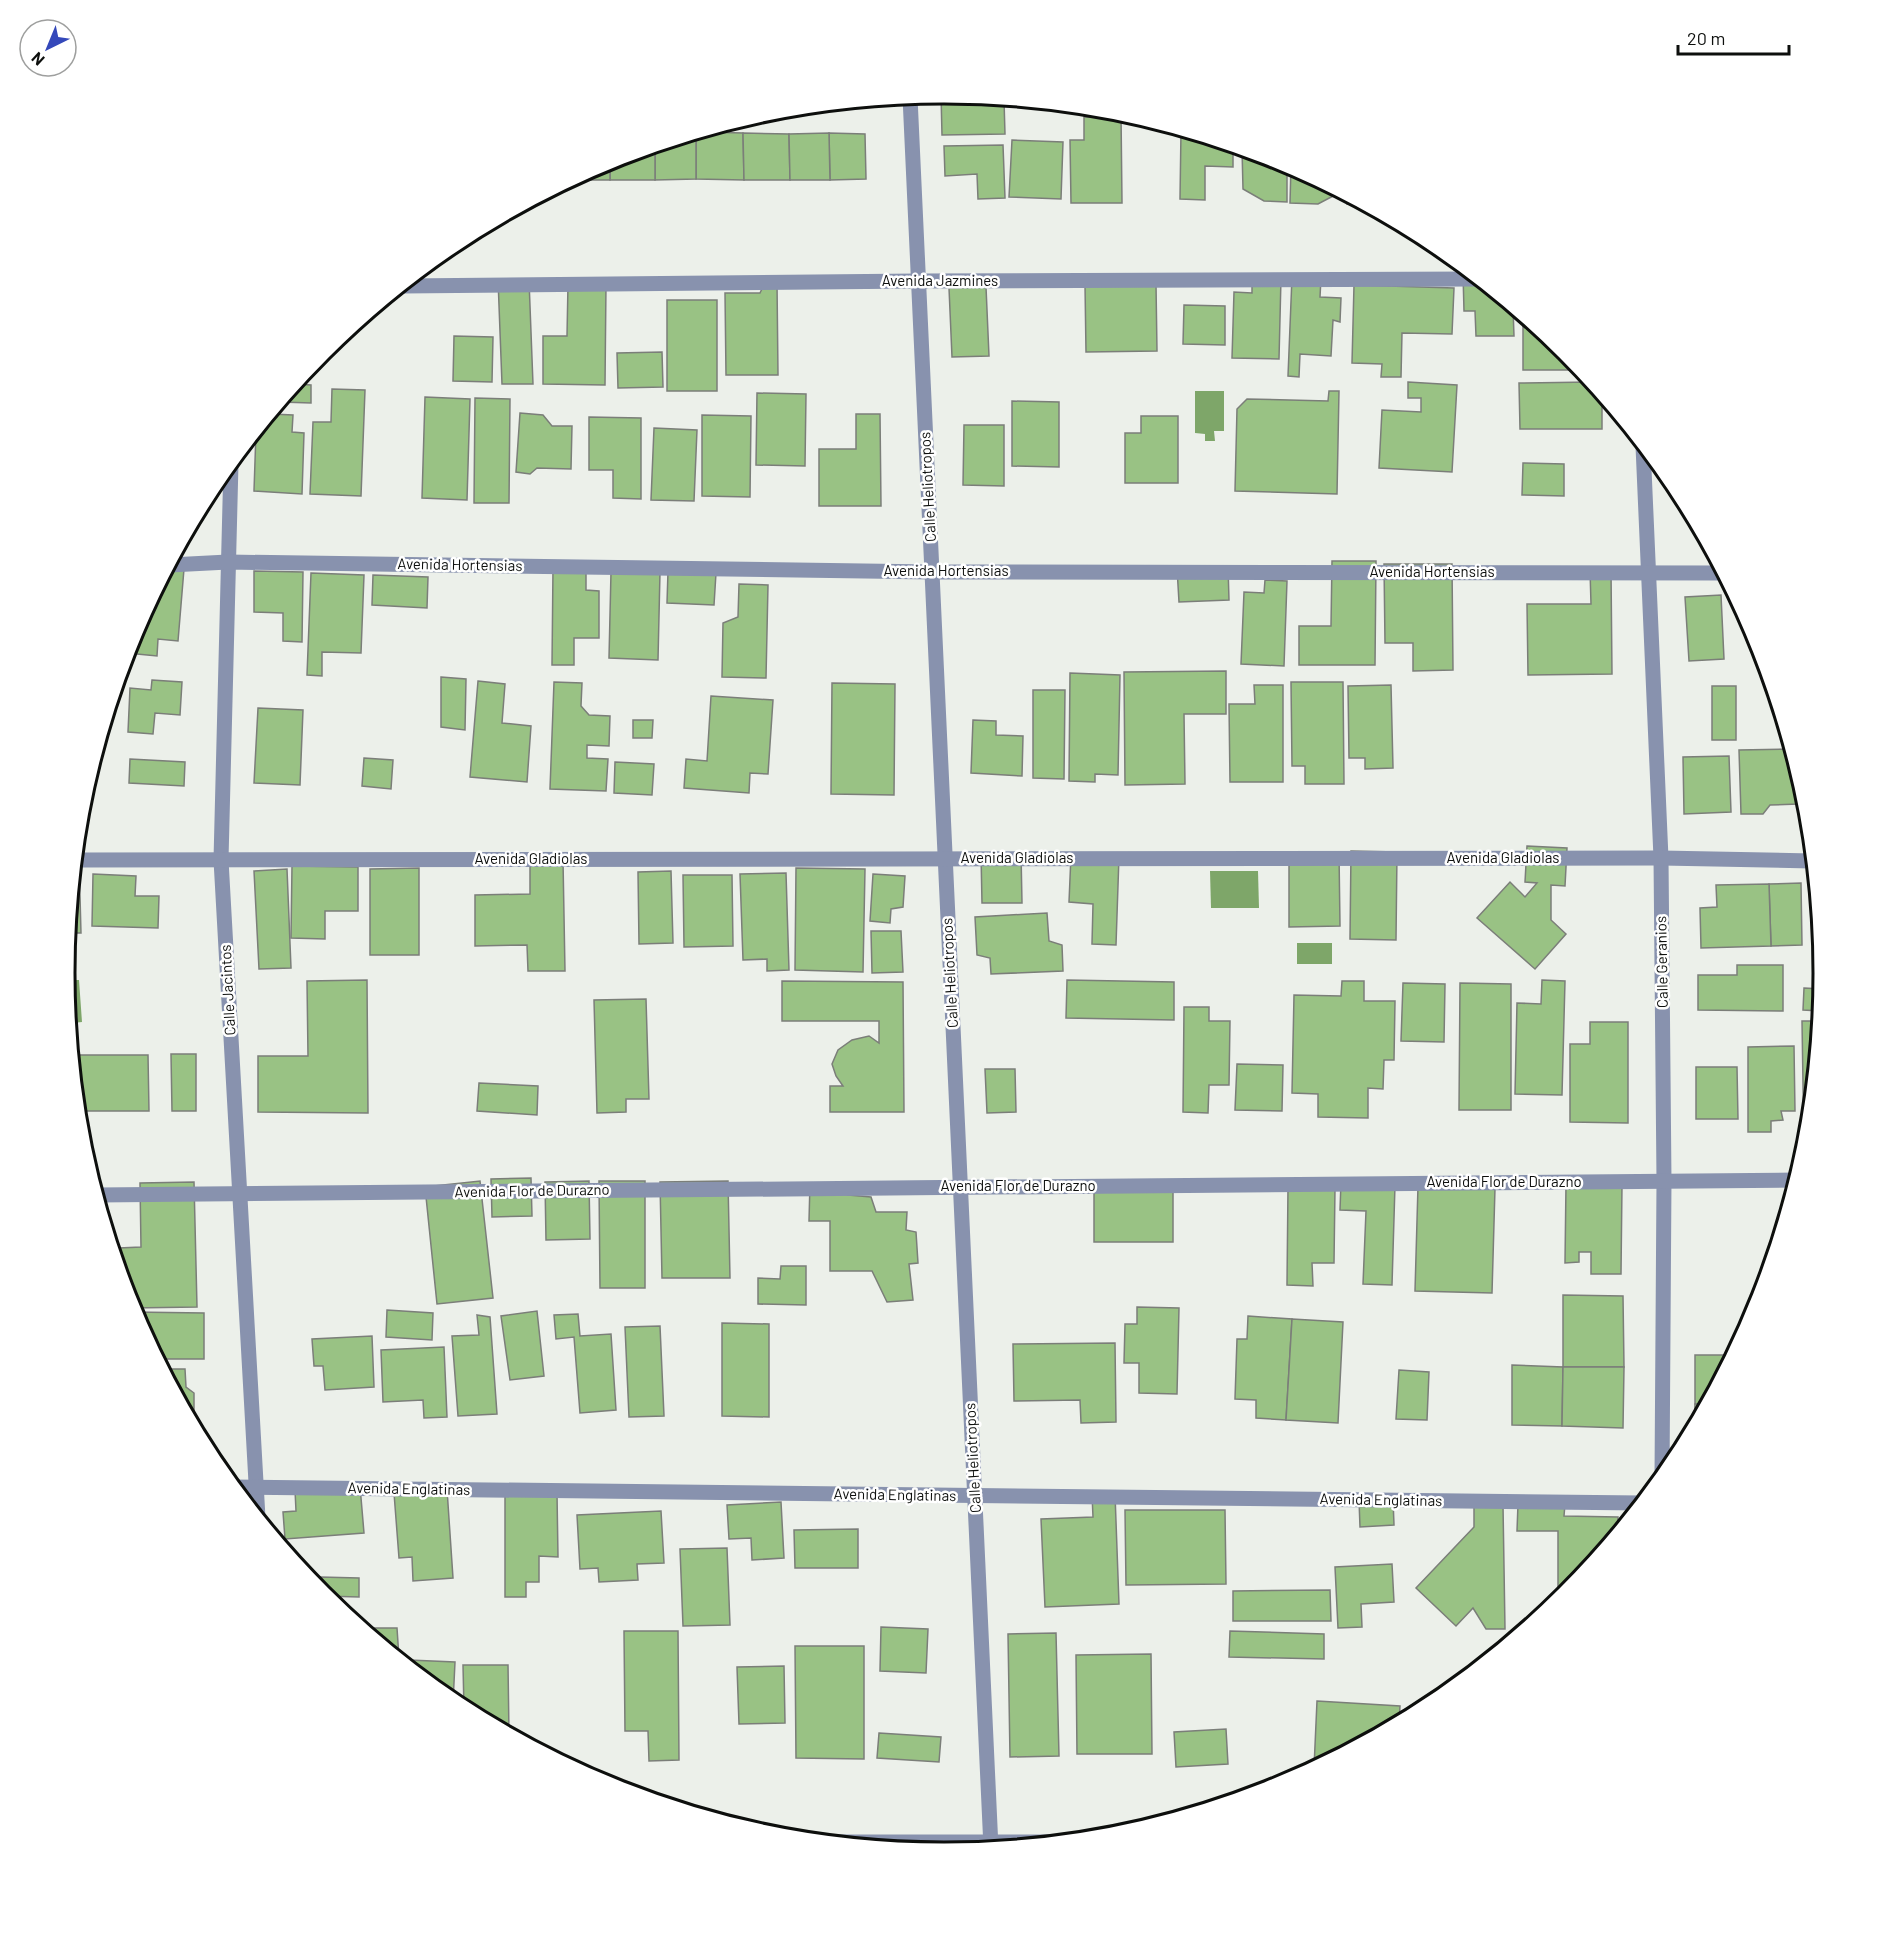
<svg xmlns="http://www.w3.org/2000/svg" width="1888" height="1947" font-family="Barlow,sans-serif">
  <rect width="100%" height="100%" fill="#ecf0ea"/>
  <!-- water -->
  <g fill="#7ea669">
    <path d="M1195 391H1224V431H1214L1215 441H1205V434L1195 433Z"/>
    <path d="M1210 871H1258L1259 908H1211Z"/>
    <rect x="1297" y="943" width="35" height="21"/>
    <path d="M65 980H79L82 1022 73 1023 70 1026Z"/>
  </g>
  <!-- building -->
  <g fill="#99c284" stroke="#7b7e79" stroke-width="1.5">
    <path d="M941 94 1004 100 1005 134 942 135Z"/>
    <path d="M1103 110 1121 113 1122 203H1071L1070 140H1084V117H1103Z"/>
    <path d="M1181 131 1233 147V167L1205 166V200L1180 199Z"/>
    <path d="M703 132 743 133 744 180 696 179V134Z"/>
    <path d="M743 133 789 134 790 180H744Z"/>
    <path d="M829 133 865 134 866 179 830 180Z"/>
    <path d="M829 133 830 180H790L789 134Z"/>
    <path d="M696 134V179L655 180V147Z"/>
    <path d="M1012 140 1063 142 1061 199 1009 197Z"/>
    <path d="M1003 145 1005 198 978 199 977 174 945 176 944 146Z"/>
    <path d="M655 147V180H610V160Z"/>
    <path d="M1242 149 1287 164V202L1264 201 1243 189Z"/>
    <path d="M610 160V180H573L608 161Z"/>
    <path d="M1291 166 1337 191V194L1318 204 1290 203Z"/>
    <path d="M1347 196 1361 204H1347Z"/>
    <path d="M1463 273H1470L1513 308 1514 336H1476L1475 311H1464Z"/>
    <path d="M1252 277 1281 278 1279 359 1232 358 1234 292 1252 293Z"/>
    <path d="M1292 277 1321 278 1320 297 1341 298 1340 322 1333 320 1331 356 1300 354 1299 377 1288 376Z"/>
    <path d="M498 279 529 280 533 384H502Z"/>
    <path d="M765 282H777L778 375H726L725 293H760Z"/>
    <path d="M568 284H606L605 385 543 384V336H567Z"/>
    <path d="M1156 284 1157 351 1086 352 1085 285Z"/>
    <path d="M1354 285 1454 288 1452 334 1402 333 1401 377H1381L1382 364 1352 363Z"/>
    <path d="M986 287 989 356 952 357 949 288Z"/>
    <rect x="667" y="300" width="50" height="91"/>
    <path d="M1184 305 1225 306V345L1183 344Z"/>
    <path d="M1523 316 1566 352 1568 370H1523Z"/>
    <path d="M454 336 493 337 492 382 453 381Z"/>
    <path d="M662 352 663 387 618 388 617 353Z"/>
    <path d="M1408 382 1457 385 1452 472 1379 468 1382 410 1421 412V398H1408Z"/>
    <path d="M1591 382 1602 395V429H1520L1519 383Z"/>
    <path d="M295 384 311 385V403L281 402Z"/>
    <path d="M332 389 365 390 361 496 310 494 313 422H331Z"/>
    <path d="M1329 391H1339L1337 494 1235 491 1237 409 1247 399 1328 401Z"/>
    <path d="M757 393 806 394 805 466 756 465Z"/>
    <path d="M425 397 470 399 467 500 422 498Z"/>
    <path d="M475 398 510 399 509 503H474Z"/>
    <path d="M1012 401 1059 402V467L1012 466Z"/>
    <path d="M520 413 543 415 552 426H572L571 469 537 468 530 474 516 472Z"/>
    <path d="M271 414 293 415 292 432 304 433 302 494 254 491 256 432Z"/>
    <path d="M856 414H880L881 506H819V449H856Z"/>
    <path d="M702 415 751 416 750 497 702 496Z"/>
    <path d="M1141 416H1178V483H1125V433H1141Z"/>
    <path d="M589 417 641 418V499L613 498V470H589Z"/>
    <path d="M964 425H1004V486L963 485Z"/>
    <path d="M654 428 697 430 694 501 651 500Z"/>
    <path d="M1523 463 1564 464V496L1522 495Z"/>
    <path d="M1332 561H1376L1375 665H1299V626H1331Z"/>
    <path d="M1384 564H1452L1453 670 1413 671V643H1385Z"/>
    <path d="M1228 566 1229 600 1179 602 1177 568Z"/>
    <path d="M168 568 184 569 178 641 158 639 157 656 127 653 132 637Z"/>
    <path d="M553 568H586V590L599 591V638H574V665H552Z"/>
    <path d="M1590 570H1611L1612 674 1528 675 1527 604H1591Z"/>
    <path d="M254 571 303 572 302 642 283 641V613L254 612Z"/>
    <path d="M668 571 716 573 714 605 667 603Z"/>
    <path d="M611 572H660L658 660 609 658Z"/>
    <path d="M311 573 364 575 361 653 322 652V676L307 675Z"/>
    <path d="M373 575 428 577 427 608 372 605Z"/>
    <path d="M1265 580 1287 581 1284 666 1241 664 1244 592 1264 593Z"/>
    <path d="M739 584 768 585 766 678 722 677 723 623 738 617Z"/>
    <path d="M1721 595 1724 659 1689 661 1685 597Z"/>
    <path d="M1226 671V714H1184L1185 784 1125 785 1124 672Z"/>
    <path d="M1070 673 1120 675 1118 775 1095 774V782L1069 781Z"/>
    <path d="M441 677 466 679 465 730 441 727Z"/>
    <path d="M152 680 182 682 180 715 155 713 153 734 128 732 130 688 151 690Z"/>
    <path d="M478 681 505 684 502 723 531 726 527 782 470 777Z"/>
    <path d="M554 682 582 683 581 706 589 715 610 716 609 746 587 745V758L608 759 606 791 550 789Z"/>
    <path d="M1291 682H1343L1344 784H1305V766H1292Z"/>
    <path d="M832 683 895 684 894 795 831 794Z"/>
    <path d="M1254 685H1283V782H1230L1229 704H1255Z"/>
    <path d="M1391 685 1393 768 1365 769V758H1349L1348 686Z"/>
    <rect x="1712" y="686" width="24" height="54"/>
    <path d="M1033 690H1065L1064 779 1033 778Z"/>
    <path d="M711 696 773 700 768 774 750 773 749 793 684 788 686 759 707 761Z"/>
    <path d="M258 708 303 710 300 785 254 783Z"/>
    <path d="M633 720H653L652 738H633Z"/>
    <path d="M973 720 996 721V735L1023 736 1022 776 971 773Z"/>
    <path d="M1791 749 1797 770 1798 804 1770 805 1763 814H1741L1739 750Z"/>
    <path d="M1729 756 1731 812 1684 814 1683 757Z"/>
    <path d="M364 758 393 760 391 789 362 786Z"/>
    <path d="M130 759 185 762 184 786 129 783Z"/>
    <path d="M615 762 654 764 652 795 614 793Z"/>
    <path d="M1527 846 1567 848 1565 886 1551 885V920L1566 934 1535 969 1477 918 1510 882 1525 897 1537 883 1525 882Z"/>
    <path d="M1351 851 1397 852 1396 940 1350 939Z"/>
    <path d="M1021 853 1022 903H982L981 854Z"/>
    <path d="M1289 853H1339L1340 926 1289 927Z"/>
    <path d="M1071 855 1119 856 1116 945 1092 944 1093 904 1069 902Z"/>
    <path d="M76 859H79L81 933H69Z"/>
    <path d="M530 860H563L565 971H528L527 945 475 946V895L530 894Z"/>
    <path d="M292 866 358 867V911H325V939L291 938Z"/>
    <path d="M419 868V955H370V869Z"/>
    <path d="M796 868 865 869 863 972 795 970Z"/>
    <path d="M287 869 291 968 259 969 254 871Z"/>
    <path d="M671 871 673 943 639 944 638 872Z"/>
    <path d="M786 873 789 970 767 971V959L743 960 740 874Z"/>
    <path d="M93 874 136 876 135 896H159L158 928 92 926Z"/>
    <path d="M873 874 905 876 903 907 891 909 890 923 870 921Z"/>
    <path d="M683 875H732L733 946 684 947Z"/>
    <path d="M1801 883 1802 945 1771 946 1769 884Z"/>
    <path d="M1769 884 1771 946 1701 948 1700 908 1717 907 1716 885Z"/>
    <path d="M1047 913 1049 941 1062 945 1063 971 991 974 990 958 977 955 975 917Z"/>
    <path d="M871 931H901L903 972 872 973Z"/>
    <path d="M1737 965H1783V1011L1698 1010V975H1737Z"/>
    <path d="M367 980 368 1113 258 1112V1056H308L307 981Z"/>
    <path d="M1067 980 1174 982V1020L1066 1018Z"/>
    <path d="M1542 980 1565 981 1562 1095 1515 1094 1517 1003 1541 1004Z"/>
    <path d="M782 981 903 982 904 1112H830V1086H843L836 1076 832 1064 838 1050 852 1040 869 1036 879 1043V1021H782Z"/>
    <path d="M1342 981H1364V1001H1395L1394 1060H1384L1383 1089 1368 1088V1118L1318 1117V1094L1292 1093 1294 995 1341 996Z"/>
    <path d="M1403 983 1445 984 1444 1042 1401 1041Z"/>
    <path d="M1460 983 1511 984V1110H1459Z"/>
    <path d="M1804 988 1822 989 1820 1011 1803 1010Z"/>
    <path d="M646 999 649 1099H626V1112L597 1113 594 1000Z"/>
    <path d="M1184 1007H1209V1021H1230L1229 1085H1209L1208 1113 1183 1112Z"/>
    <path d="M1802 1021H1819L1806 1147H1804Z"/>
    <path d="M1590 1022H1628V1123L1570 1122V1044H1590Z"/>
    <path d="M1794 1046 1795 1111H1781L1783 1120 1771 1121V1132H1748V1047Z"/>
    <path d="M171 1054H196V1111H172Z"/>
    <path d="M72 1055H148L149 1111H78Z"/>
    <path d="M1237 1064 1283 1065 1282 1111 1235 1110Z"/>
    <path d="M1696 1067H1737L1738 1119H1696Z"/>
    <path d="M985 1069H1015L1016 1112 987 1113Z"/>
    <path d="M479 1083 538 1086 537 1115 477 1111Z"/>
    <path d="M531 1178 532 1216 492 1217 491 1179Z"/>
    <path d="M480 1181 493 1298 437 1304 425 1187Z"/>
    <path d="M589 1181 590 1239 546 1240 545 1182Z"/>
    <path d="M599 1181H645V1288H600Z"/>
    <path d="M728 1181 730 1278H662L660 1182Z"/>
    <rect x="1094" y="1181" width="79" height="61"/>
    <path d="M194 1182 197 1307 131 1308 120 1272 119 1248 141 1247 140 1183Z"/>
    <path d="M1341 1182 1395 1185 1392 1285 1363 1284 1366 1211 1340 1210Z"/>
    <path d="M810 1183 848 1195 871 1197 876 1212H907L906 1230 916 1232 918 1263 909 1264 913 1300 887 1302 872 1271H830V1221H809Z"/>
    <path d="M1566 1184 1622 1185 1621 1274H1591V1252H1579V1262L1565 1263Z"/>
    <path d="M1418 1186 1495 1188 1492 1293 1415 1291Z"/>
    <path d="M1288 1187 1335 1188 1334 1263H1312L1313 1286 1287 1285Z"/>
    <path d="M781 1266H806V1305L758 1304V1278L780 1279Z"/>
    <path d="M1563 1295 1623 1296 1624 1367H1563Z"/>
    <path d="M1137 1307 1179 1308 1177 1394 1139 1393V1363H1124L1125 1324H1137Z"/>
    <path d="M387 1310 433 1313 432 1340 386 1337Z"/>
    <path d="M537 1311 544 1376 510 1380 501 1316Z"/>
    <path d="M132 1312 204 1313V1359H158Z"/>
    <path d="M578 1314 580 1336 611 1334 616 1410 580 1413 574 1337 556 1339 554 1315Z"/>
    <path d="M477 1315 490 1317 497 1414 458 1416 452 1336 479 1335Z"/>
    <path d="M1248 1316 1292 1319 1286 1420 1256 1418V1400L1235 1399 1237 1339H1247Z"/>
    <path d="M1292 1319 1343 1322 1338 1423 1286 1420Z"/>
    <path d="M722 1323 769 1324V1417L722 1416Z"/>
    <path d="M660 1326 664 1416 629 1417 625 1327Z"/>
    <path d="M372 1336 374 1387 325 1390 323 1366H314L312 1339Z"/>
    <path d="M1115 1343 1116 1422 1081 1423 1080 1400 1014 1401 1013 1344Z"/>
    <path d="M444 1347 447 1417 424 1418 423 1400 383 1402 381 1350Z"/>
    <path d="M1695 1355H1732L1706 1404H1695Z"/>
    <path d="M1512 1365 1563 1367 1562 1426 1512 1425Z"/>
    <path d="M1563 1367H1624L1623 1428 1562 1426Z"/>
    <path d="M163 1369H185L186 1387 194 1393V1416H188Z"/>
    <path d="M1399 1370 1429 1372 1427 1420 1396 1419Z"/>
    <path d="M1695 1404H1706L1694 1426Z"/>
    <path d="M360 1486 364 1533 285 1539 283 1512 296 1511 295 1490Z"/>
    <path d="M447 1489 453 1578 413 1581 412 1557 399 1558 394 1493Z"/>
    <path d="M505 1492 557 1493 558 1557 539 1556V1582H526V1597H505Z"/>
    <path d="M1092 1494H1115L1119 1604 1045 1607 1041 1519 1093 1517Z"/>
    <path d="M1393 1499 1394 1525 1360 1527 1359 1500Z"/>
    <path d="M781 1502 784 1558 752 1560 751 1538 729 1539 727 1505Z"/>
    <path d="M1518 1504H1565L1564 1516 1618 1517 1617 1533 1566 1596 1558 1602V1531H1517Z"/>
    <path d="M1474 1505H1503L1505 1629H1486L1473 1608 1456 1626 1416 1588 1474 1527Z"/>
    <path d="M1125 1510H1225L1226 1584 1126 1585Z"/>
    <path d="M661 1511 664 1563 637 1564 638 1580 599 1582 598 1568 580 1569 577 1515Z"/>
    <path d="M858 1529V1568H795L794 1530Z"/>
    <path d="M727 1548 730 1625 683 1626 680 1549Z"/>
    <path d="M1392 1564 1394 1602 1361 1604 1362 1627 1338 1628 1335 1567Z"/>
    <path d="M320 1577 359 1578V1597L323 1596 320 1593Z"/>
    <path d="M1330 1590 1331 1621H1233V1591Z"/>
    <path d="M881 1627 928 1629 926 1673 880 1671Z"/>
    <path d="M361 1628H397L399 1658Z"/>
    <path d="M624 1631H678L679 1760 649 1761 648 1731H625Z"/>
    <path d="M1230 1631 1324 1634V1659L1229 1657Z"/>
    <path d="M1056 1633 1059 1756 1010 1757 1008 1634Z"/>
    <path d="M795 1646H864V1759L796 1758Z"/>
    <path d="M1151 1654 1152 1754H1077L1076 1655Z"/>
    <path d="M409 1660 455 1662 453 1703 409 1667Z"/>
    <path d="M463 1665H508L509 1734 464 1709Z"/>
    <path d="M784 1666 785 1723 739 1724 737 1667Z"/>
    <path d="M1317 1701 1400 1706 1399 1723 1314 1768Z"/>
    <path d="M1226 1729 1228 1764 1176 1767 1174 1732Z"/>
    <path d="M879 1733 941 1737 939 1762 877 1758Z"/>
  </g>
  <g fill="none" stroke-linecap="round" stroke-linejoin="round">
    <!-- street -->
    <g stroke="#8892ae" stroke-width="15">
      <path d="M910 97 991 1848"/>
      <path d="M403 286 918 281 1477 279"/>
      <path d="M1643 446 1661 858 1664 1181 1662 1478"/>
      <path d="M231 463 221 860 258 1518"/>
      <path d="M170 565 228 562 932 572 1722 573"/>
      <path d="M76 860 1661 858 1812 861"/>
      <path d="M97 1195 1796 1180"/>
      <path d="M233 1487 1642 1503"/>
      <path d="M832 1842H1055"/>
    </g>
  </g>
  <g text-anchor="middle" stroke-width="5" stroke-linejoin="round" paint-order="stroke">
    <!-- street labels -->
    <g font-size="15" fill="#0d0f0d" stroke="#fff">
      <text x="940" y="286">Avenida Jazmines</text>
      <text transform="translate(928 487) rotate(-93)" y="5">Calle Heliotropos</text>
      <text transform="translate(460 565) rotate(1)" y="5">Avenida Hortensias</text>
      <text x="946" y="576">Avenida Hortensias</text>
      <text x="1432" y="577">Avenida Hortensias</text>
      <text x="1017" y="863">Avenida Gladiolas</text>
      <text x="1503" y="863">Avenida Gladiolas</text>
      <text x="531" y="864">Avenida Gladiolas</text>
      <text transform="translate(1662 962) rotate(-91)" y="5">Calle Geranios</text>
      <text transform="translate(950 973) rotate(-93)" y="5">Calle Heliotropos</text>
      <text transform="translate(228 990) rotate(-93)" y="5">Calle Jacintos</text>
      <text x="1504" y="1187">Avenida Flor de Durazno</text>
      <text x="1018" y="1191">Avenida Flor de Durazno</text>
      <text transform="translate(532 1191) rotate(-1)" y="5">Avenida Flor de Durazno</text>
      <text transform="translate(973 1458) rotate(-93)" y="5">Calle Heliotropos</text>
      <text transform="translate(409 1489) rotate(1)" y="5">Avenida Englatinas</text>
      <text transform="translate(895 1495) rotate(1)" y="5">Avenida Englatinas</text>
      <text transform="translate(1381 1500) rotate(1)" y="5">Avenida Englatinas</text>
    </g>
  </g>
  <!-- crop -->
  <path d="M0 0H1888V1947H0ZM75 973a869 869 0 1 1 1738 0a869 869 0 1 1-1738 0Z" fill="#fff" fill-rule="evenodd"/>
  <path fill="none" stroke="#0d0f0d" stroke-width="3" d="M75 973a869 869 0 1 1 1738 0a869 869 0 1 1-1738 0Z"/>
  <!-- north arrow -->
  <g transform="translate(48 48) rotate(223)"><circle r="28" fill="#ffffff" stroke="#9e9f9e" stroke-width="1.5"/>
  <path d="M0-4.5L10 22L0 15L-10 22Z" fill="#3448ba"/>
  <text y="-9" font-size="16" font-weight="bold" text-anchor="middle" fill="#0d0f0d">N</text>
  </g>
  <!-- scale -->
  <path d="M1678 45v9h111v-9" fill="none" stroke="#0d0f0d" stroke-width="3"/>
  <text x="1687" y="45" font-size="18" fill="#0d0f0d" stroke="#ffffff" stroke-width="4.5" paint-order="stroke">20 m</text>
</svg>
